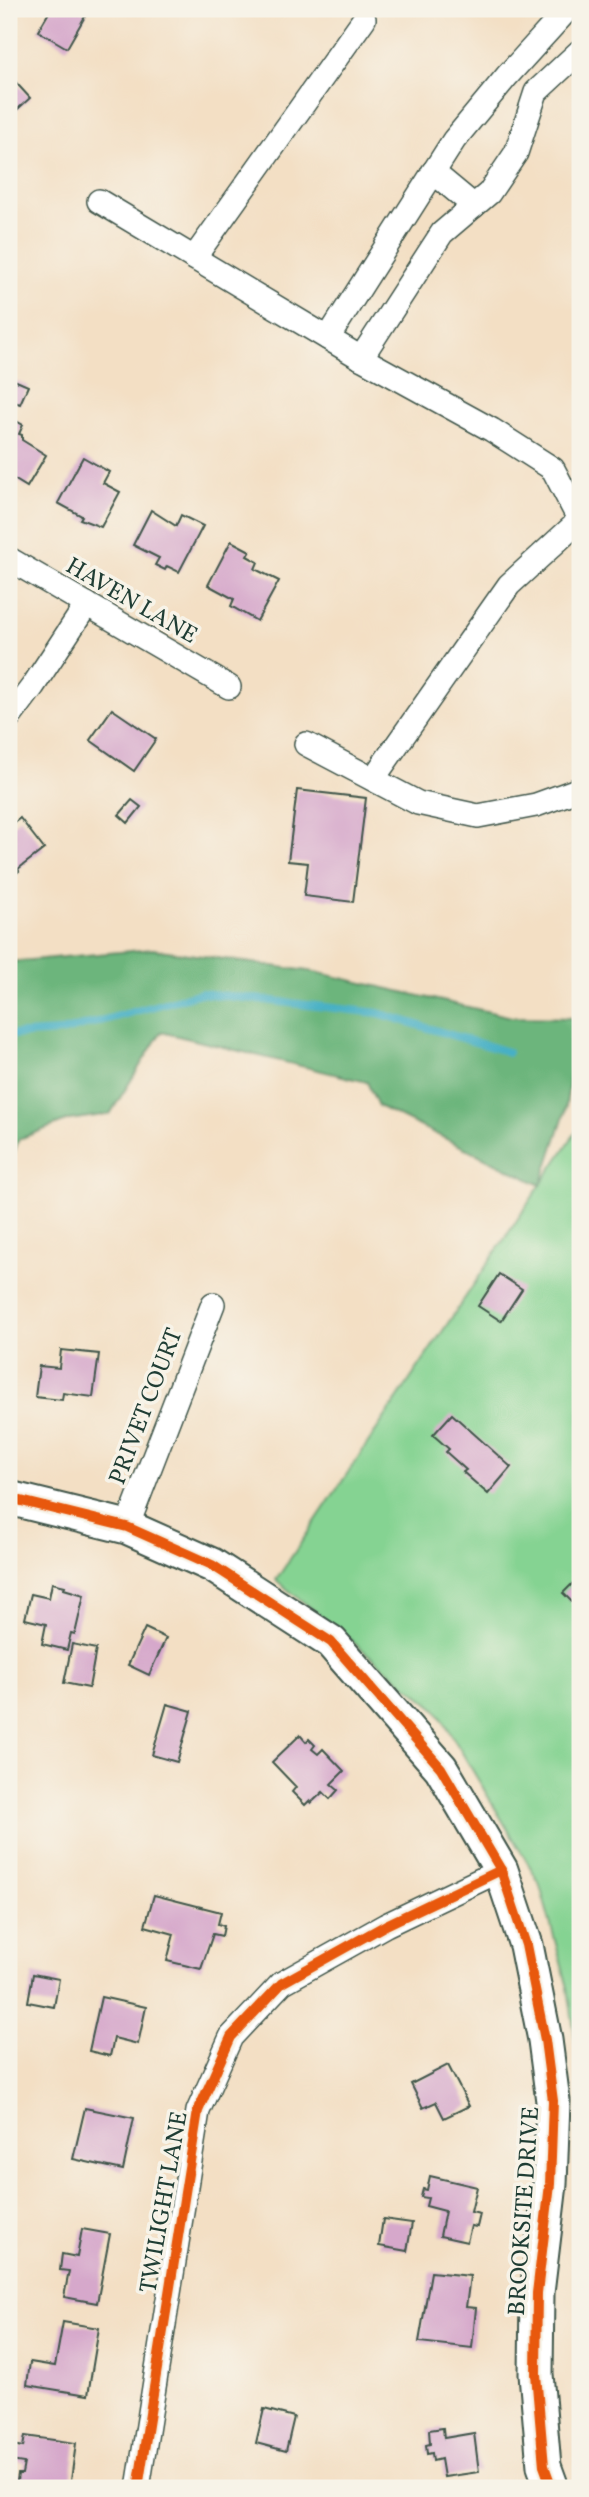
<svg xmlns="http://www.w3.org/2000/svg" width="589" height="2497" font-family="Vollkorn,serif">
  <rect width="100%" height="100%" fill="#f7f3e8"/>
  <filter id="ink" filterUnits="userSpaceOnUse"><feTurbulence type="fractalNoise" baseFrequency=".0143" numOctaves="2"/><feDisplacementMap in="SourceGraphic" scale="14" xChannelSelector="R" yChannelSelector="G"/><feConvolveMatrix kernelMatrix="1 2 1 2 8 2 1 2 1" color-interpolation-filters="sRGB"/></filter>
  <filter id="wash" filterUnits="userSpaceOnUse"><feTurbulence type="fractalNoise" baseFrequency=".00686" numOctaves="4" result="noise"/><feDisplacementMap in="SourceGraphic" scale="28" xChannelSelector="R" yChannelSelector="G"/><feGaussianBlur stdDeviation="1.57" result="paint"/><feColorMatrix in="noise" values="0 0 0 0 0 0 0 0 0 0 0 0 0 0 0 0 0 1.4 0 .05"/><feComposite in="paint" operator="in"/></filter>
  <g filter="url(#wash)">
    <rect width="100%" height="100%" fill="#f3dfc4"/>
    <!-- green -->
    <path fill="#85d392" stroke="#528863" stroke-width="2" d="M580 1126V2072L568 1988 539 1882 436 1709 276 1580Z"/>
    <!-- forest -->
    <path fill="#6cb57c" stroke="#467958" stroke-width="2" d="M153 949 315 972 512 1017 579 1018 565 1112 541 1185 378 1106 367 1082 161 1032 110 1114 69 1120 19 1139 9 1167V962Z"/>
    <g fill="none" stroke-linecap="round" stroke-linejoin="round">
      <!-- stream -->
      <path stroke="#46b0c5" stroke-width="8" d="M9 1035 61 1032 201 993 378 1013 508 1052"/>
    </g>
    <g id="blocks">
      <!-- building -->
      <g fill="#d6a8cb">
        <path d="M51 9H79L87 13 67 48 38 31Z"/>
        <path d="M9 75 30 98 9 117Z"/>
        <path d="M14 380 28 386 20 404 9 400V393Z"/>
        <path d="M9 417 23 425 19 434 22 435V440L46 455 27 487 9 476Z"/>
        <path d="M83 457 109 472 103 483 120 492 101 527 80 519 82 516 58 503Z"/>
        <path d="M151 510 176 526 181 515 203 526 179 572 167 566 165 570 155 565 159 558 133 545Z"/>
        <path d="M231 541 250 551 247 556 258 562 255 569 279 581 257 621 231 606 234 599 208 585Z"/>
        <path d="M112 709 156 739 134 771 90 740Z"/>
        <path d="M297 790 366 798 353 902 304 896 308 863 288 861Z"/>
        <path d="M132 800 141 807 128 823 119 815Z"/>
        <path d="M20 818 44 849 18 869 19 871 9 879V827Z"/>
        <path d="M499 1274 522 1289 501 1321 478 1306Z"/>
        <path d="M61 1350 99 1354 93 1397 63 1393 62 1400 35 1397 39 1366 59 1368Z"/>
        <path d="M452 1414 511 1467 488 1494 463 1472 466 1470 446 1452 449 1449 433 1435Z"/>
        <path d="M580 1576V1610L563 1593Z"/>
        <path d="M52 1583 65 1586 64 1589 84 1595 75 1634 71 1633 67 1650 42 1644 46 1624 25 1619 31 1594 49 1598Z"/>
        <path d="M145 1628 166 1638 149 1675 128 1665Z"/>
        <path d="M72 1644 96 1649 89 1688 64 1683Z"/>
        <path d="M167 1704 192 1711 177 1762 152 1755Z"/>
        <path d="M300 1735 306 1742 309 1739 315 1745 312 1749 318 1754 323 1749 344 1771 331 1784 338 1790 330 1799 323 1792 311 1803 309 1801 305 1805 292 1792 296 1787 272 1762Z"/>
        <path d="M154 1895 221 1912 218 1924 224 1926 222 1936 213 1934 201 1969 167 1961 174 1934 145 1926Z"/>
        <path d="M33 1974 59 1979 54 2007 28 2002Z"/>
        <path d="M101 1997 146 2007 138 2044 114 2038 110 2056 89 2051Z"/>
        <path d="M448 2065 469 2106 444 2118 436 2102 423 2108 411 2084Z"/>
        <path d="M85 2108 134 2118 123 2170 73 2159Z"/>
        <path d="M430 2176 477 2187 471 2212 480 2214 477 2227 471 2226 467 2242 440 2236 445 2211 426 2206 428 2198 421 2197 423 2189 427 2190Z"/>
        <path d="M383 2219 412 2223 407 2251 379 2246Z"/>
        <path d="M82 2229 110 2234 97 2303 64 2297 69 2271 60 2270 62 2254 77 2257Z"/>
        <path d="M431 2272 470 2276 466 2307 476 2308 472 2348 419 2342Z"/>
        <path d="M63 2322 99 2328 88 2395 27 2385 30 2362 55 2366Z"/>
        <path d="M264 2409 294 2417 286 2451 256 2443Z"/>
        <path d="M443 2428 444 2438 474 2433 479 2472 444 2477 441 2459 433 2461 432 2453 427 2454 426 2445 430 2444 429 2430Z"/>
        <path d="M25 2436 76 2443 70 2488H16L18 2474H22L24 2463 10 2461 12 2445 23 2447Z"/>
      </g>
    </g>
  </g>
  <g filter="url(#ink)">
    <use href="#blocks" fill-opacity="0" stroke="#3f554a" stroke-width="2"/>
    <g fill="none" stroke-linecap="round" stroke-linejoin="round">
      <!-- street casing -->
      <g stroke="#3f554a" stroke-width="26">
        <g id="street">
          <path d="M433 172 474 206"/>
          <path d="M99 201 361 358 492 430 553 469 580 521"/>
          <path d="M194 258 364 19"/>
          <path d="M328 338 454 140 507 76 568 9"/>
          <path d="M361 358 442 233 489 193 516 153 536 92 580 51"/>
          <path d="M9 559 229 687"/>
          <path d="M9 718 33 686 87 604"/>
          <path d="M306 744 418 803 478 816 536 805 580 789"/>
          <path d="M373 779 509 585 580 520"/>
          <path d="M127 1527 213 1304"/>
          <path d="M138 2488 198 2111 231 2037 282 1983 386 1925 501 1870"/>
        </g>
      </g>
      <!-- secondary casing -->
      <g stroke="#3f554a" stroke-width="37">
        <path id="secondary" d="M9 1498 127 1527 212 1565 331 1642 441 1768 501 1870 526 1945 545 2040 553 2101 550 2184 537 2293 536 2374 544 2466 552 2488"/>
      </g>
      <!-- street -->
      <use href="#street" stroke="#fff" stroke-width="23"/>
      <!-- secondary -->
      <use href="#secondary" stroke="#fff" stroke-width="33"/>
      <!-- cycleway casing -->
      <g stroke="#f7f3e8" stroke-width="15">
        <g id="cycleway">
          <path d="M9 1498 127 1527 212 1565 331 1642 441 1768 501 1870 526 1945 545 2040 553 2101 550 2184 537 2293 536 2374 544 2466 552 2488"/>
          <path d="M138 2488 198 2111 231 2037 282 1983 386 1925 501 1870"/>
        </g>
      </g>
      <!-- cycleway -->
      <use href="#cycleway" stroke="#e8590c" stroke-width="10"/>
    </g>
  </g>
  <g text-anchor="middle" stroke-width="7" stroke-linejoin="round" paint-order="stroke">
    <!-- street labels -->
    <g font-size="24" fill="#1f3d34" stroke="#f7f3e8">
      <text transform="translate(132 600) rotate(30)" y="8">HAVEN LANE</text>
      <text transform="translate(145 1406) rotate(-69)" y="8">PRIVET COURT</text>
      <text transform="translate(163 2202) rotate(-80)" y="8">TWILIGHT LANE</text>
      <text transform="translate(523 2211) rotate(-86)" y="8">BROOKSITE DRIVE</text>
    </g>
  </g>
  <!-- margin -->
  <rect width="589" height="2497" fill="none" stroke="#f7f3e8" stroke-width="35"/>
</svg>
